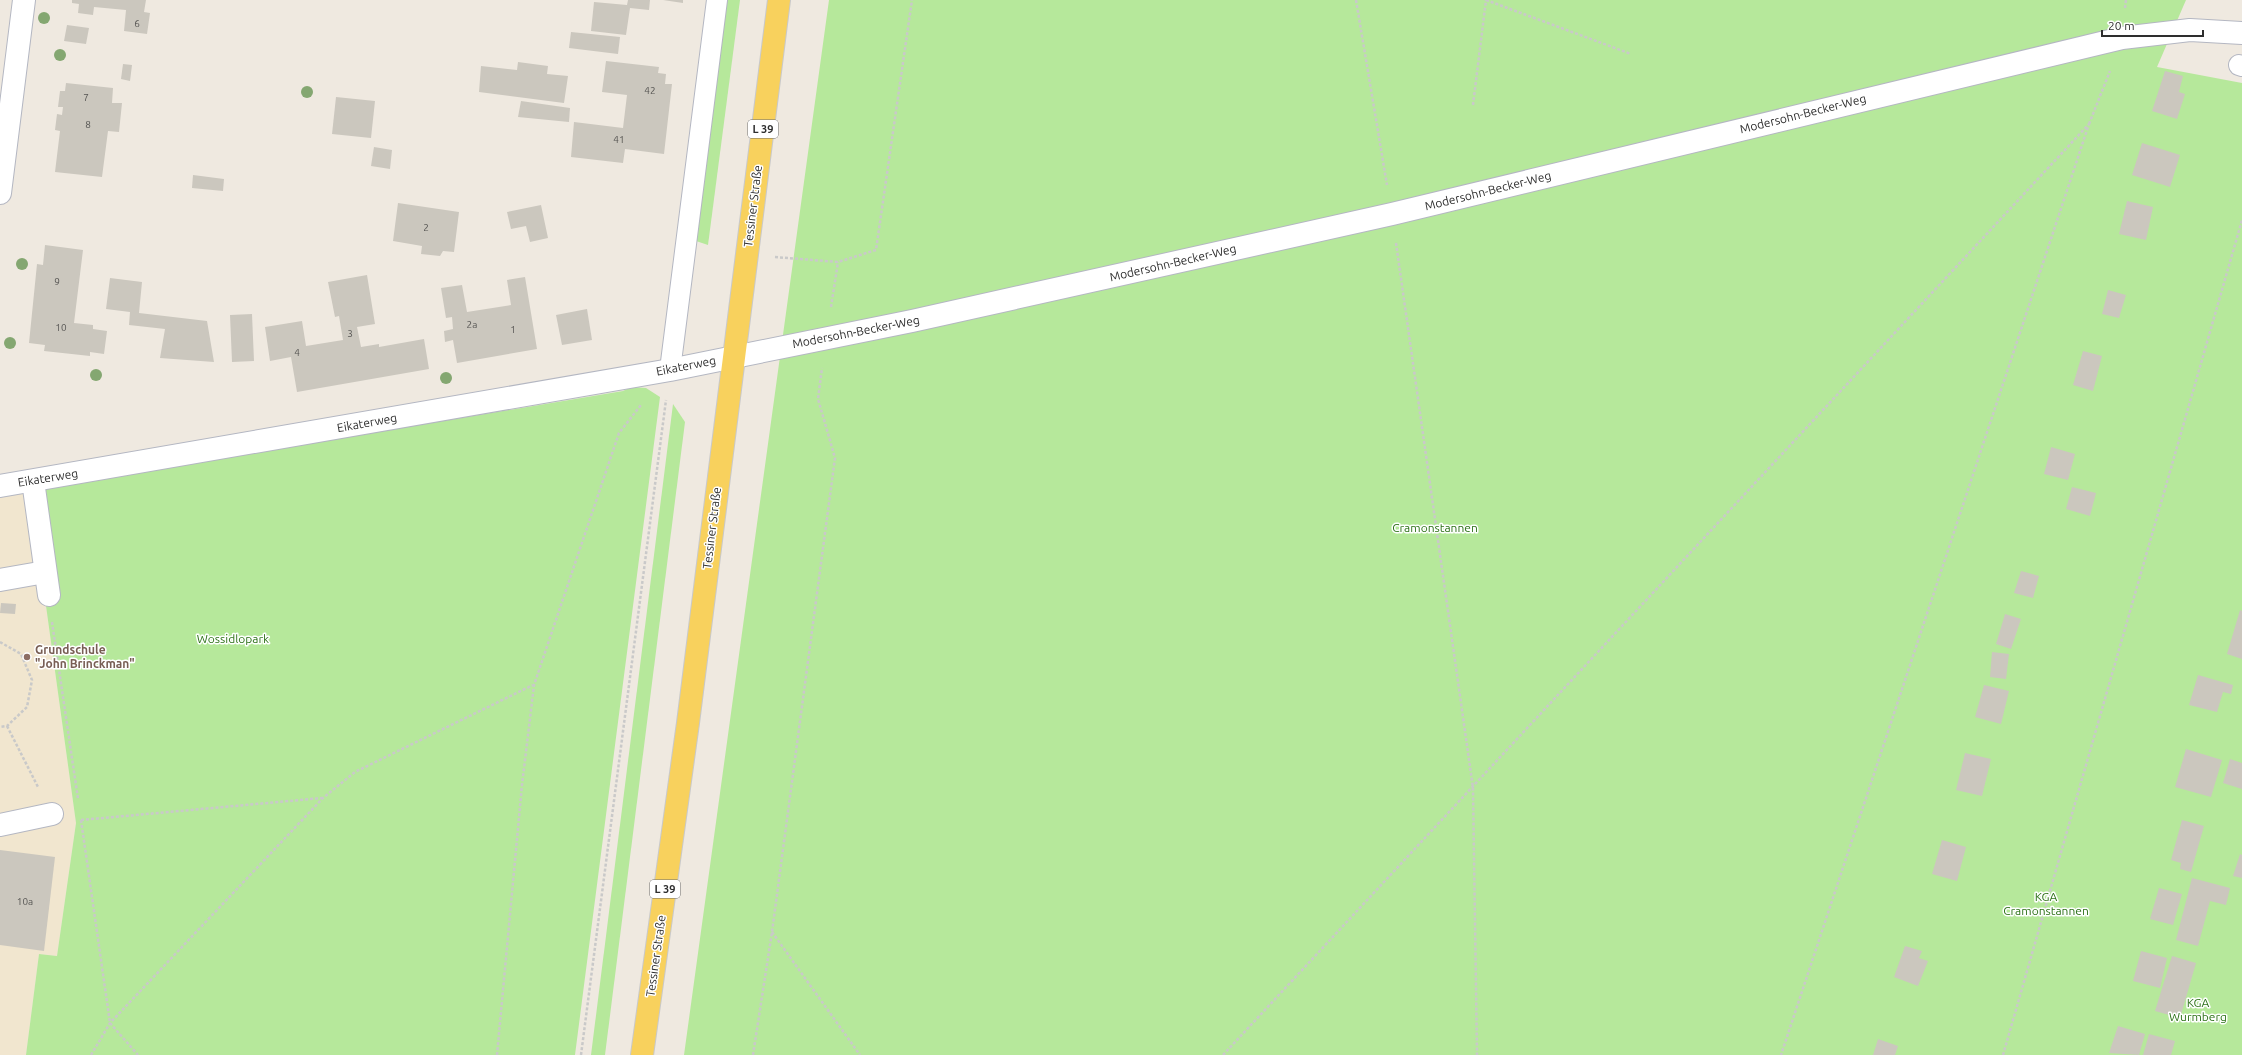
<svg xmlns="http://www.w3.org/2000/svg" width="2242" height="1055" font-family="Ubuntu,sans-serif">
  <rect width="100%" height="100%" fill="#efe9e0"/>
  <!-- education -->
  <path fill="#f1e6cf" d="M0 490H30L76 823 57 956 39 954 26 1055H0Z"/>
  <!-- green -->
  <g fill="#b6e89b">
    <path d="M726 0H740L708 245 696 241Z"/>
    <path d="M829 0H2186L2157 67 2242 83V1055H684Z"/>
    <path d="M631 387 646 388 660 397 575 1055H26L39 954 57 956 76 823 30 490 623 391Z"/>
    <path d="M673 404 685 422 605 1055H591Z"/>
  </g>
  <!-- building -->
  <g fill="#cbc7be">
    <path d="M72 0H146L144 12 150 13 147 34 124 31 126 10 94 7 93 15 78 13 79 4 72 3Z"/>
    <path d="M628 0H650L649 10 630 8 626 35 591 31 594 2 627 5Z"/>
    <path d="M663 0H683V3Z"/>
    <path d="M67 25 89 28 86 44 64 41Z"/>
    <path d="M571 32 620 37 618 54 569 48Z"/>
    <path d="M606 61 659 67 658 73 666 74 665 84H672L664 154 625 149 623 163 571 157 574 122 623 128 627 95 602 92Z"/>
    <path d="M518 62 548 66 547 74 568 76 564 103 479 92 481 66 517 70Z"/>
    <path d="M123 64 132 65 130 81 121 79Z"/>
    <path d="M2165 71 2183 76 2179 92 2185 94 2177 119 2152 111Z"/>
    <path d="M66 83 113 88 112 103H122L119 132 108 131 102 177 55 172 60 131 55 130 57 114 62 115 63 107H58L60 91H65Z"/>
    <path d="M336 97 375 101 371 138 332 134Z"/>
    <path d="M521 101 570 108 569 122 518 117Z"/>
    <path d="M2142 143 2180 155 2170 187 2132 175Z"/>
    <path d="M374 147 392 150 390 169 371 166Z"/>
    <path d="M193 175 224 179 223 191 192 188Z"/>
    <path d="M2127 201 2153 207 2146 240 2119 234Z"/>
    <path d="M398 203 459 212 454 252 443 251 440 256 421 254 422 246 393 241Z"/>
    <path d="M541 205 548 238 530 242 526 226 511 229 507 212Z"/>
    <path d="M45 245 83 250 74 323 93 325V329L107 331 104 354 90 352V356L44 351 45 345 29 343 37 264 43 265Z"/>
    <path d="M367 275 375 324 357 327 361 347 379 344V347L424 339 429 369 297 392 291 357 270 361 265 327 302 321 306 346 343 340 339 316 335 317 328 282Z"/>
    <path d="M525 277 537 349 457 363 453 340 445 342 444 331 453 329 452 317 446 318 441 288 462 285 467 312 511 305 507 280Z"/>
    <path d="M110 278 142 282 139 313 207 321 214 362 160 358 165 329 129 325 130 312 106 309Z"/>
    <path d="M2108 290 2126 295 2119 318 2102 314Z"/>
    <path d="M587 309 592 340 562 345 556 315Z"/>
    <path d="M252 314 254 361 232 362 230 315Z"/>
    <path d="M2083 351 2102 356 2093 391 2073 385Z"/>
    <path d="M2051 447 2075 454 2068 480 2044 474Z"/>
    <path d="M2072 487 2096 493 2090 516 2066 509Z"/>
    <path d="M2021 571 2039 576 2033 598 2014 593Z"/>
    <path d="M1 603 16 604 15 614 0 613Z"/>
    <path d="M2240 610 2242 611V659L2227 654Z"/>
    <path d="M2005 614 2021 619 2011 649 1996 644Z"/>
    <path d="M1992 652 2009 654 2006 679 1990 677Z"/>
    <path d="M2198 675 2233 685 2231 694 2223 692 2217 712 2189 705Z"/>
    <path d="M1984 685 2009 691 2001 724 1975 717Z"/>
    <path d="M2186 749 2222 760 2211 797 2175 787Z"/>
    <path d="M1965 753 1991 759 1982 796 1956 790Z"/>
    <path d="M2230 759 2242 763V789L2223 783Z"/>
    <path d="M2182 820 2204 826 2191 872 2180 869 2181 863 2171 860Z"/>
    <path d="M1942 840 1966 847 1957 881 1932 874Z"/>
    <path d="M0 850 55 857 44 951 0 945Z"/>
    <path d="M2240 854 2242 855V878L2233 876Z"/>
    <path d="M2192 878 2230 888 2226 905 2210 901 2198 946 2176 940Z"/>
    <path d="M2159 888 2182 894 2173 925 2150 919Z"/>
    <path d="M1905 946 1922 951 1919 958 1928 961 1918 986 1894 977Z"/>
    <path d="M2141 951 2167 958 2160 988 2133 981Z"/>
    <path d="M2172 956 2196 963 2180 1018 2155 1011Z"/>
    <path d="M2118 1026 2145 1034 2139 1055 2109 1053Z"/>
    <path d="M2149 1034 2175 1041 2171 1055H2143Z"/>
    <path d="M1878 1039 1898 1046 1895 1055H1873Z"/>
  </g>
  <g fill="none" stroke-linecap="round" stroke-linejoin="round">
    <!-- lane casing -->
    <g stroke="#b4b7c2" stroke-width="22">
      <g id="lane">
        <path d="M2239 65 2242 66"/>
        <path d="M670 370 717 0"/>
      </g>
    </g>
    <!-- street casing -->
    <g stroke="#b4b7c2" stroke-width="24">
      <g id="street">
        <path d="M0 193 24 0"/>
        <path d="M33 481 49 595"/>
        <path d="M0 486 670 370 912 321 1392 214 2122 38 2190 30 2242 33"/>
        <path d="M0 580 45 572"/>
        <path d="M0 825 52 814"/>
      </g>
    </g>
    <!-- primary casing -->
    <g stroke="#c9c9c9" stroke-width="24">
      <path id="primary" d="M642 1055 688 723 779 0"/>
    </g>
    <!-- path -->
    <g stroke="#c9c9c9" stroke-width="2.5" stroke-dasharray="3 2" stroke-linecap="butt">
      <path d="M1356 0 1387 185"/>
      <path d="M1486 0 1631 54"/>
      <path d="M2125 8 2126 0"/>
      <path d="M1473 105 1486 0"/>
      <path d="M2089 124 2110 71"/>
      <path d="M1396 243 1473 788 1477 1055"/>
      <path d="M775 257 838 262 876 250 912 0"/>
      <path d="M831 307 838 262"/>
      <path d="M52 622 78 799"/>
      <path d="M0 642 21 654 32 680 27 707 7 726 0 727"/>
      <path d="M7 726 38 787"/>
      <path d="M81 820 110 1023 138 1055"/>
      <path d="M81 820 322 798"/>
      <path d="M772 932 860 1055"/>
      <path d="M91 1055 110 1023 323 798 355 772 533 685"/>
      <path d="M497 1055 522 785 534 685 619 433 641 405"/>
      <path d="M581 1055 666 400"/>
      <path d="M753 1055 772 932 835 458 818 399 822 368"/>
      <path d="M1223 1055 2089 124 1781 1055"/>
      <path d="M2003 1055 2242 220"/>
    </g>
    <!-- lane -->
    <use href="#lane" stroke="#fff" stroke-width="20"/>
    <!-- street -->
    <use href="#street" stroke="#fff" stroke-width="22"/>
    <!-- primary -->
    <use href="#primary" stroke="#f8d15d" stroke-width="22"/>
  </g>
  <!-- trees -->
  <g fill="#84a771">
    <circle cx="44" cy="18" r="6"/>
    <circle cx="60" cy="55" r="6"/>
    <circle cx="307" cy="92" r="6"/>
    <circle cx="22" cy="264" r="6"/>
    <circle cx="10" cy="343" r="6"/>
    <circle cx="96" cy="375" r="6"/>
    <circle cx="446" cy="378" r="6"/>
  </g>
  <!-- markers -->
  <circle fill="#8d6e63" stroke="#fff" stroke-width="1.5" cx="27" cy="657" r="4"/>
  <g text-anchor="middle" stroke-width="3" stroke-linejoin="round" paint-order="stroke">
    <!-- number labels -->
    <g font-size="10" fill="#555452">
      <text x="137" y="27">6</text>
      <text x="650" y="94">42</text>
      <text x="86" y="101">7</text>
      <text x="88" y="128">8</text>
      <text x="619" y="143">41</text>
      <text x="426" y="231">2</text>
      <text x="57" y="285">9</text>
      <text x="472" y="328">2a</text>
      <text x="61" y="331">10</text>
      <text x="513" y="333">1</text>
      <text x="350" y="337">3</text>
      <text x="297" y="356">4</text>
      <text x="25" y="905">10a</text>
    </g>
    <!-- shield labels -->
    <g fill="#fff" stroke="#6d6d6d" stroke-width="1">
      <rect x="748" y="120" width="30" height="18" rx="3"/>
      <rect x="650" y="880" width="30" height="18" rx="3"/>
    </g>
    <g font-size="11" font-weight="bold" fill="#2e2e2e">
      <text x="763" y="133">L 39</text>
      <text x="665" y="893">L 39</text>
    </g>
    <!-- street labels -->
    <g font-size="12" fill="#2e2e2e" stroke="#fff">
      <text transform="translate(1803 114) rotate(-14)" y="4">Modersohn-Becker-Weg</text>
      <text transform="translate(1488 191) rotate(-14)" y="4">Modersohn-Becker-Weg</text>
      <text transform="translate(753 206) rotate(-83)" y="4">Tessiner Straße</text>
      <text transform="translate(1173 263) rotate(-13)" y="4">Modersohn-Becker-Weg</text>
      <text transform="translate(856 332) rotate(-11)" y="4">Modersohn-Becker-Weg</text>
      <text transform="translate(686 366) rotate(-11)" y="4">Eikaterweg</text>
      <text transform="translate(367 423) rotate(-10)" y="4">Eikaterweg</text>
      <text transform="translate(48 478) rotate(-9)" y="4">Eikaterweg</text>
      <text transform="translate(712 528) rotate(-83)" y="4">Tessiner Straße</text>
      <text transform="translate(656 956) rotate(-82)" y="4">Tessiner Straße</text>
    </g>
    <!-- park labels -->
    <g font-size="12" fill="#2c7117" stroke="#fff">
      <text x="1435" y="532">Cramonstannen</text>
      <text x="233" y="643">Wossidlopark</text>
      <text x="2046" y="901">KGA<tspan x="2046" dy="14">Cramonstannen</tspan></text>
      <text x="2198" y="1007">KGA<tspan x="2198" dy="14">Wurmberg</tspan></text>
    </g>
    <!-- education labels -->
    <g font-size="12" font-weight="bold" fill="#785e54" stroke="#fff" text-anchor="start">
      <text x="35" y="654">Grundschule<tspan x="35" dy="14">"John Brinckman"</tspan></text>
    </g>
  </g>
  <!-- scale -->
  <path d="M2102 30v6h101v-6" fill="none" stroke="#2e2e2e" stroke-width="2"/>
  <text x="2108" y="30" font-size="12" fill="#2e2e2e" stroke="#ffffff" stroke-width="3" paint-order="stroke">20 m</text>
</svg>
